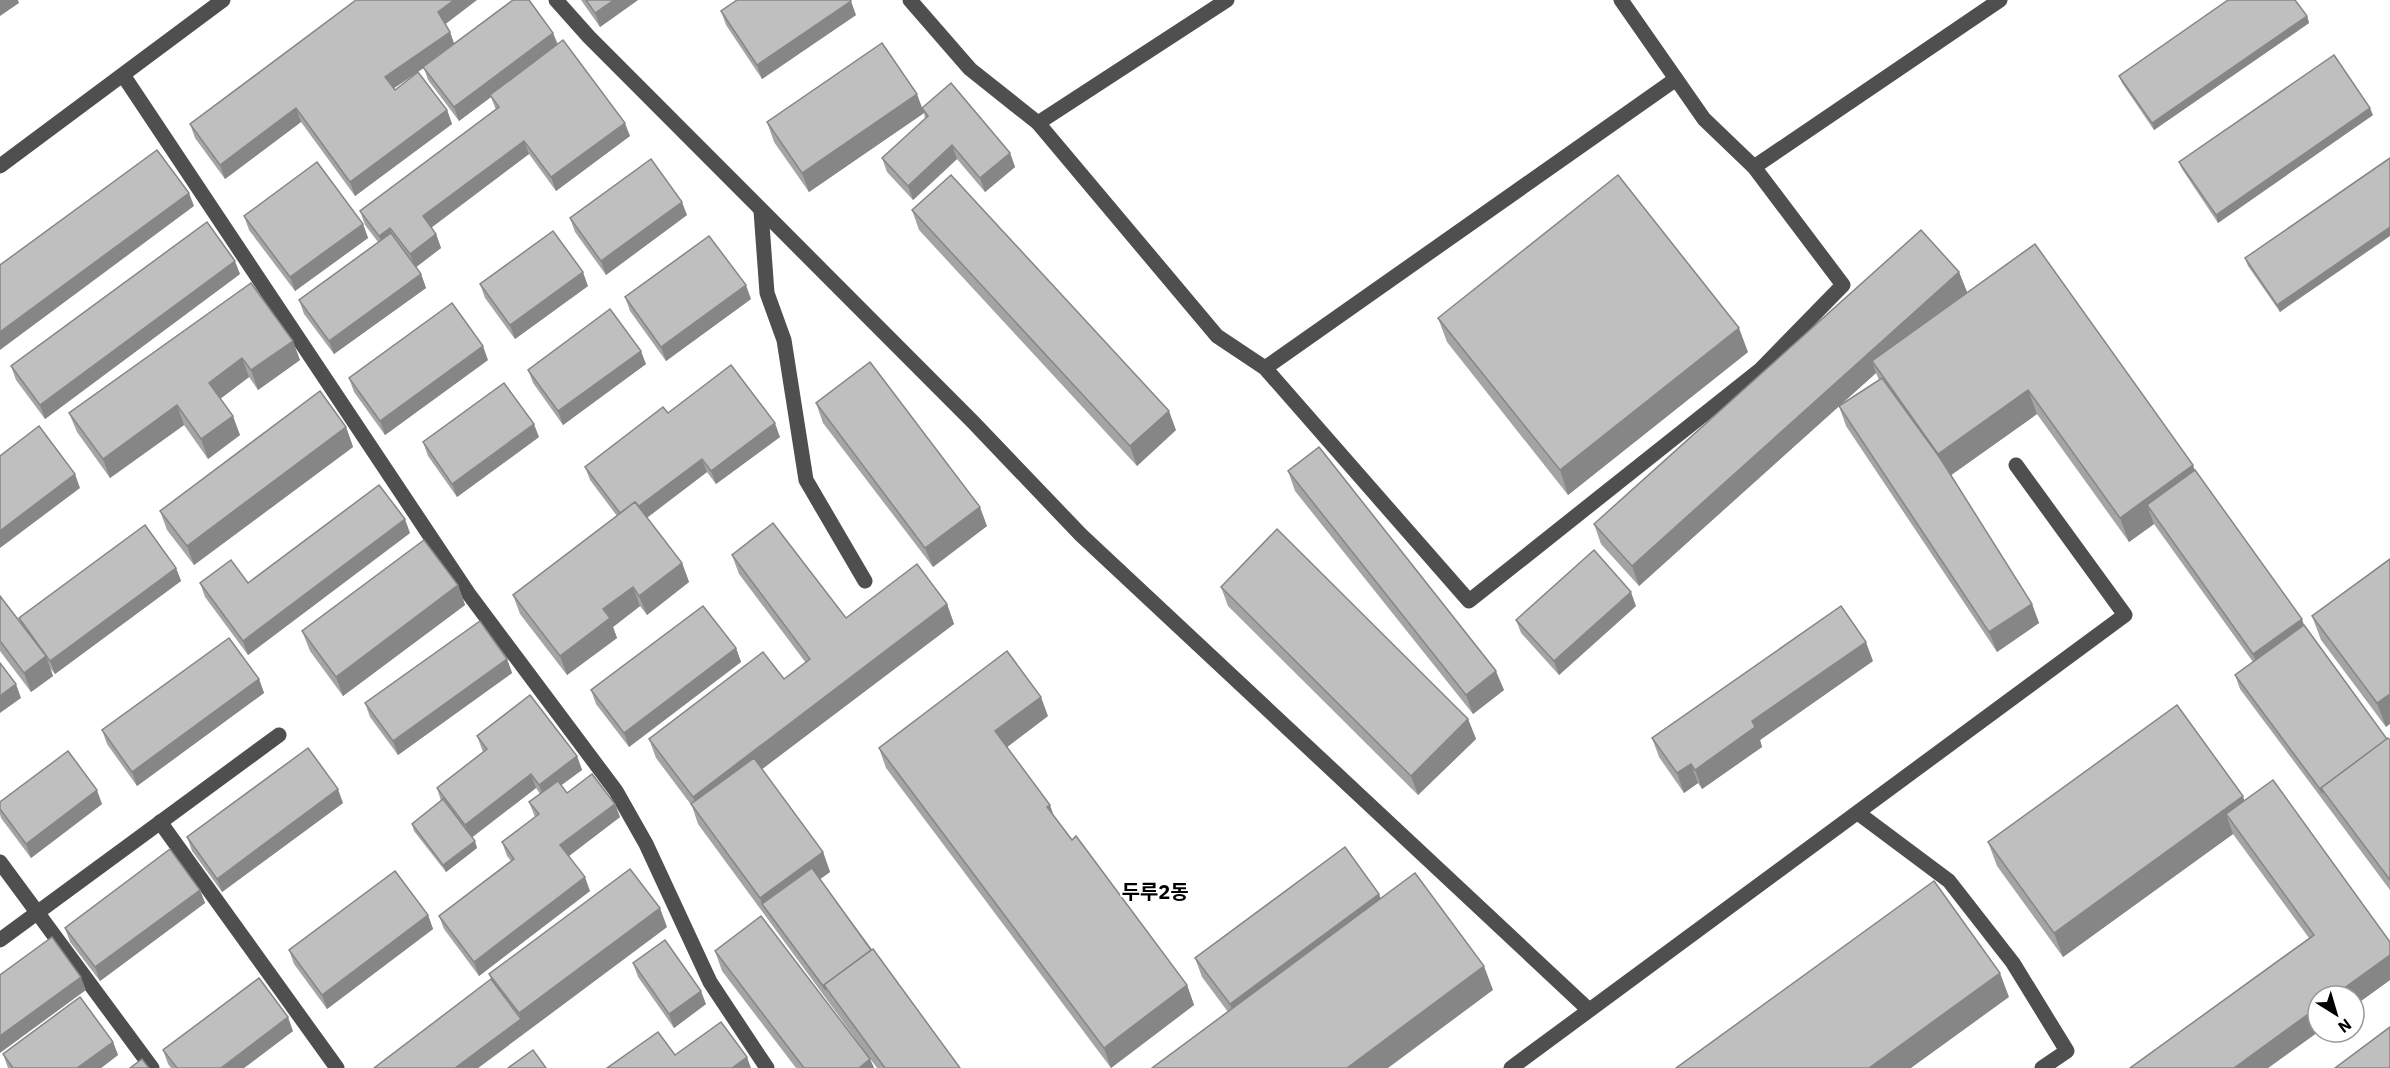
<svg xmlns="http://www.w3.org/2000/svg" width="2390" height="1068" font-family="'IBM Plex Sans','Noto Sans KR',sans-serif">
  <rect width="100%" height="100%" fill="#fff"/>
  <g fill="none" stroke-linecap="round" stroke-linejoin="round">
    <!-- minor -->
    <g stroke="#4f4f4f" stroke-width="15">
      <path d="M556 0 589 37 973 422 1081 535 1589 1010"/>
      <path d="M910 0 970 69 1038 123 1227 0"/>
      <path d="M123 75 468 593 616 791 646 844 710 982 767 1068"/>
      <path d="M1038 123 1217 336 1265 368 1469 601 1761 369 1843 285 1754 167 1704 119 1621 0"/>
      <path d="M0 166 223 0"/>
      <path d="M1754 167 2000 0"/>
      <path d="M761 211 767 293 784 340 806 480 865 581"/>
      <path d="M1265 368 1676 79"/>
      <path d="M1858 813 1949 881 2013 963 2067 1051 2042 1068"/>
      <path d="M160 822 337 1068"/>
      <path d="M0 862 152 1068"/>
      <path d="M0 940 279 735"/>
      <path d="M1511 1068 2125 615 2016 465"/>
    </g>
  </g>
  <!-- wall -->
  <g fill="#a4a4a4">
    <path d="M581 0H638L600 27Z"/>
    <path d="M721 11 856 15 762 79 726 25Z"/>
    <path d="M2307 16 2309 23 2154 130 2122 83 2119 76Z"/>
    <path d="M445 24 450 32 454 44 553 33 558 44 630 136 556 191 529 154 431 228 436 234 441 248 416 267 421 274 426 288 334 354 304 314 299 300 378 242 365 225 360 211 496 110 491 97 459 121 428 80 424 68 394 88 395 90 447 110 452 124 355 196 301 122 225 179 195 138 190 124Z"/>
    <path d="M922 108 1010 153 1015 167 985 192 957 159 913 200 887 172 882 158 925 119 924 113 809 192 774 142 767 122Z"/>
    <path d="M2373 115 2218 223 2182 169 2179 162Z"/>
    <path d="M2390 158 2280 312 2248 266 2245 258Z"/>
    <path d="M912 210 1176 430 1137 466 919 230Z"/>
    <path d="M687 215 606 275 575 232 570 218Z"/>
    <path d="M244 216 363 224 368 238 295 291 249 230Z"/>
    <path d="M1959 272 1967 292 1956 301 2195 470 2304 625 2387 739 2390 740V890L2240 689 2235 675 2253 662 2154 524 2129 542 2037 414 1951 475 2032 604 2039 623 1997 652 1846 426 1839 406 1879 380 1876 373 1639 586 1601 544 1594 524Z"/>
    <path d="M240 274 45 419 16 380 11 366Z"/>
    <path d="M251 283 300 360 258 390 249 377 220 399 240 435 208 459 184 425 110 478 77 432 69 413Z"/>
    <path d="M480 284 588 286 515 339 485 298Z"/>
    <path d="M625 297 751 299 666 361 630 311Z"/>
    <path d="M1438 318 1748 352 1568 495 1447 342Z"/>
    <path d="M488 360 385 435 354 392 349 378Z"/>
    <path d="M646 364 563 425 533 383 528 370Z"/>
    <path d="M816 403 987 526 933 567 823 423Z"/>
    <path d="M668 413 780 437 716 484 707 472 647 518 682 563 689 582 647 615 640 606 613 627 617 638 567 675 520 614 513 595 617 516 590 480 585 467Z"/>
    <path d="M346 427 353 447 194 565 167 530 160 511Z"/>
    <path d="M539 437 457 497 428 456 423 442Z"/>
    <path d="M1288 471 1504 690 1473 714 1295 491Z"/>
    <path d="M410 533 248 655 205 597 200 583H248Z"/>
    <path d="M732 555 846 618 947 604 954 624 762 769 823 852 830 872 820 879 960 1068H877L698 824 692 806 656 758 649 739 784 679 806 663 739 574Z"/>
    <path d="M2390 559 2386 727 2321 640 2312 616Z"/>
    <path d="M176 568 181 581 55 674 50 668 53 676 31 692 0 651V596L21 624 19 618Z"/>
    <path d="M458 585 465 605 343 696 310 651 302 631Z"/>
    <path d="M1221 587 1468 719 1476 739 1418 795 1228 606Z"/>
    <path d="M1636 606 1559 675 1521 633 1516 620Z"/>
    <path d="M736 648 741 662 629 747 596 704 591 690Z"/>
    <path d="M507 659 512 673 398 755 370 717 365 703Z"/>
    <path d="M1873 661 1760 740 1762 747 1702 789 1698 783 1684 793 1659 757 1652 738Z"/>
    <path d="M259 679 264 693 137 786 107 744 102 730Z"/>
    <path d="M1048 716 1007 747 1054 816 1072 840 1187 985 1194 1005 1111 1068 886 768 879 748Z"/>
    <path d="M477 736 577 756 582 770 561 785 567 793 615 804 620 817 569 856 590 891 479 976 444 929 439 916 511 861 507 856 502 842 535 817 529 802 540 794 536 788 472 837 477 848 446 872 414 831 412 824 441 801 437 788 483 752Z"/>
    <path d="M2244 801 2390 980 2354 1006V996L2318 1032 2268 1068H2130L2309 938 2233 834 2063 957 1997 866 1988 842Z"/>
    <path d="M0 802 102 804 31 858 1 818 0 814Z"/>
    <path d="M343 803 222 892 192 851 187 837Z"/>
    <path d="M200 890 205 903 100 981 70 942 65 928Z"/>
    <path d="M1379 894 1381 899 1493 990 1228 1012 1202 977 1195 958Z"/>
    <path d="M428 915 433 929 327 1009 294 964 289 950Z"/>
    <path d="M667 927 478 1068 491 979 489 974Z"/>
    <path d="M715 951 870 1059 874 1068H796L722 971Z"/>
    <path d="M633 963 706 1004 674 1028 638 977Z"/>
    <path d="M293 1031 244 1068H171L168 1064 163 1050Z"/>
    <path d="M113 1042 118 1055 101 1068H8L3 1054Z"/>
  </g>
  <!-- shaded-wall -->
  <g fill="#868686">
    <path d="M0 0H18L19 3 0 16Z"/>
    <path d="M454 0H477L443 26 438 12Z"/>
    <path d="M614 0H638L600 27 595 13Z"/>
    <path d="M851 1 856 15 762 79 757 65Z"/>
    <path d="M2307 16 2309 23 2154 130 2152 123Z"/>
    <path d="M450 32 455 46 390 91 385 77Z"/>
    <path d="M553 33 558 47 490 95 491 97 459 121 454 107Z"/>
    <path d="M917 94 924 113 809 192 802 173Z"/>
    <path d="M296 108 301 122 225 179 220 165Z"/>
    <path d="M2370 108 2373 115 2218 223 2216 215Z"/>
    <path d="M447 110 452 124 355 196 350 182Z"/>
    <path d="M625 123 630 136 556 191 551 177Z"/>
    <path d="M524 141 529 154 428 230 423 216Z"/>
    <path d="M952 145 957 159 913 200 908 186Z"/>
    <path d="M1010 153 1015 167 985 192 980 178Z"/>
    <path d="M189 193 194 206 0 350V332Z"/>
    <path d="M682 202 687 215 606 275 601 261Z"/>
    <path d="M363 224 368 238 295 291 290 277Z"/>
    <path d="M2390 227V236L2280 312 2277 305Z"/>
    <path d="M390 228 395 242 384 250 379 236Z"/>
    <path d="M436 234 441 248 415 268 410 254Z"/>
    <path d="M235 261 240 274 45 419 40 405Z"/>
    <path d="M583 272 588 286 515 339 510 325Z"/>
    <path d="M1959 272 1967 292 1879 370 1872 361 1876 373 1639 586 1632 566Z"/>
    <path d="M421 274 426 288 334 354 329 341Z"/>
    <path d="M746 285 751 299 666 361 661 347Z"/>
    <path d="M1739 328 1748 352 1568 495 1560 470Z"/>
    <path d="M293 341 300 360 258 390 251 370Z"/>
    <path d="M483 346 488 360 385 435 380 421Z"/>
    <path d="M641 351 646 364 563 425 558 411Z"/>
    <path d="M242 358 249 377 216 402 209 383Z"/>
    <path d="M2028 390 2037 414 1947 478 1938 454Z"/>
    <path d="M177 405 184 425 110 478 103 459Z"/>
    <path d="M1169 411 1176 430 1137 466 1130 446Z"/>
    <path d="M233 416 240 435 208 459 201 439Z"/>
    <path d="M775 423 780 437 716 484 711 471Z"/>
    <path d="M534 424 539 437 457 497 452 484Z"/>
    <path d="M346 427 353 447 194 565 187 546Z"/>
    <path d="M702 459 707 472 629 531 624 518Z"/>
    <path d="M2193 465 2202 490 2147 505 2154 524 2129 542 2120 518Z"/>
    <path d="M75 474 80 488 0 548V531Z"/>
    <path d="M980 507 987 526 933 567 925 548Z"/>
    <path d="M405 519 410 533 248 655 243 641Z"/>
    <path d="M682 563 689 582 647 615 639 596Z"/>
    <path d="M176 568 181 581 55 674 50 661Z"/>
    <path d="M458 585 465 605 343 696 336 677Z"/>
    <path d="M633 587 640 606 613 627 617 638 567 675 560 656 603 609Z"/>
    <path d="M1631 592 1636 606 1559 675 1554 661Z"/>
    <path d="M947 604 954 624 700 816 693 797Z"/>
    <path d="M2032 604 2039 623 1997 652 1989 632Z"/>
    <path d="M2302 619 2309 639 2260 673 2253 654Z"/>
    <path d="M1866 642 1873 661 1760 740 1762 747 1702 789 1695 770 1752 721Z"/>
    <path d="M736 648 741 662 629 747 624 733Z"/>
    <path d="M46 656 53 676 31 692 24 673Z"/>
    <path d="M507 659 512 673 398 755 393 741Z"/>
    <path d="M1496 671 1504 690 1473 714 1466 695Z"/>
    <path d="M259 679 264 693 137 786 132 772Z"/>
    <path d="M16 684 21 698 0 713V696Z"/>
    <path d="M2390 694V724L2386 727 2377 703Z"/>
    <path d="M1041 697 1048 716 1002 751 995 731Z"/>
    <path d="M1468 719 1476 739 1418 795 1411 776Z"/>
    <path d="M577 756 582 770 544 798 539 785Z"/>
    <path d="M1691 764 1698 783 1684 793 1677 773Z"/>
    <path d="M531 774 536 788 470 839 465 825Z"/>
    <path d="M338 789 343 803 222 892 217 879Z"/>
    <path d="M97 790 102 804 31 858 26 844Z"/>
    <path d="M2243 796 2251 821 2226 814 2233 834 2063 957 2054 933Z"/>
    <path d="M615 804 620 817 565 859 560 845Z"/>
    <path d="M1050 805 1057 825 1047 807Z"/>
    <path d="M475 841 477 848 446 872 443 865Z"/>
    <path d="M823 852 830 872 770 915 762 904 760 898Z"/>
    <path d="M585 877 590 891 479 976 474 962Z"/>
    <path d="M200 890 205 903 100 981 95 967Z"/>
    <path d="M1379 894 1386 913 1237 1024 1230 1004Z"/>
    <path d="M660 908 667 927 478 1068H455L521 1019 519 1013Z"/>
    <path d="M428 915 433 929 327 1009 322 995Z"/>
    <path d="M2390 955V980L2354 1006V996H2333Z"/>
    <path d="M1484 966 1493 990 1388 1068H1347Z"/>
    <path d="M2000 973 2009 997 1911 1068H1869Z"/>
    <path d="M81 977 86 990 0 1053V1036Z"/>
    <path d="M1187 985 1194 1005 1111 1068 1104 1048Z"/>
    <path d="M701 991 706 1004 674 1028 669 1014Z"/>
    <path d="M2318 1007V1032L2268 1068H2234Z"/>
    <path d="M288 1017 293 1031 244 1068H221Z"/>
    <path d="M113 1042 118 1055 101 1068H77Z"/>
    <path d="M747 1057 751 1068H732Z"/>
    <path d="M870 1059 874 1068H859Z"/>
  </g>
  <!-- building -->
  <g fill="#bfbfbf" stroke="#868686" stroke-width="1.5">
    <path d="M356 0H454L438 12 450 32 385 77 395 90 418 72 447 110 350 182 296 108 220 165 190 124Z"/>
    <path d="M513 0H529L553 33 454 107 423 67Z"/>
    <path d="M586 0H614L595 13Z"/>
    <path d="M737 0H850L851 1 757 65 721 11Z"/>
    <path d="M2228 0H2295L2307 16 2152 123 2119 76Z"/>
    <path d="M563 40 625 123 551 177 524 141 423 216 436 234 410 254 390 228 379 236 360 211 499 107 490 95Z"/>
    <path d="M882 43 917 94 802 173 767 122Z"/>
    <path d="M2334 55 2370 108 2216 215 2179 162Z"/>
    <path d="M951 83 1010 153 980 178 952 145 908 186 882 158 928 116 922 108Z"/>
    <path d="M157 150 189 193 0 332V265Z"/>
    <path d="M2390 158V227L2277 305 2245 258Z"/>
    <path d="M651 159 682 202 601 261 570 218Z"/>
    <path d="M317 162 363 224 290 277 244 216Z"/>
    <path d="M951 175 1169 411 1130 446 912 210Z"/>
    <path d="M1618 175 1739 328 1560 470 1438 318Z"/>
    <path d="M207 222 235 261 40 405 11 366Z"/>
    <path d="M1921 230 1959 272 1632 566 1594 524Z"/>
    <path d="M553 231 583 272 510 325 480 284Z"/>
    <path d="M391 233 421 274 329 341 299 300Z"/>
    <path d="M709 236 746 285 661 347 625 297Z"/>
    <path d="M2035 244 2193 465 2120 518 2028 390 1938 454 1872 361Z"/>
    <path d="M251 283 293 341 251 370 242 358 209 383 233 416 201 439 177 405 103 459 69 413Z"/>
    <path d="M452 303 483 346 380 421 349 378Z"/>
    <path d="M610 309 641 351 558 411 528 370Z"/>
    <path d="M870 362 980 507 925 548 816 403Z"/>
    <path d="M731 365 775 423 711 471 702 459 639 506 635 502 620 513 585 467 663 407 668 413Z"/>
    <path d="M1882 378 1940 458 2032 604 1989 632 1839 406Z"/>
    <path d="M504 383 534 424 452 484 423 442Z"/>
    <path d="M320 391 346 427 187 546 160 511Z"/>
    <path d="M39 426 75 474 0 531V456Z"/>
    <path d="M1319 447 1496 671 1466 695 1288 471Z"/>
    <path d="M2195 470 2302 619 2253 654 2147 505Z"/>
    <path d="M379 485 405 519 243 641 200 583 231 560 248 583Z"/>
    <path d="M635 502 682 563 639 596 633 587 603 609 610 618 560 656 513 595Z"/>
    <path d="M773 523 846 618 917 564 947 604 693 797 649 739 763 652 784 679 810 659 732 555Z"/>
    <path d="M145 525 176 568 50 661 19 618Z"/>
    <path d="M1277 529 1468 719 1411 776 1221 587Z"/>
    <path d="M424 540 458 585 336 677 302 631Z"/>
    <path d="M1594 550 1631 592 1554 661 1516 620Z"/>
    <path d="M2390 559V694L2377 703 2312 616Z"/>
    <path d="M0 596 46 656 24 673 0 641Z"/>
    <path d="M703 606 736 648 624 733 591 690Z"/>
    <path d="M1841 606 1866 642 1752 721 1755 727 1695 770 1691 764 1677 773 1652 738Z"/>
    <path d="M480 621 507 659 393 741 365 703Z"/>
    <path d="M2304 625 2387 739 2321 788 2323 793 2235 675Z"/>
    <path d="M229 638 259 679 132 772 102 730Z"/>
    <path d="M1007 651 1041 697 995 731 1050 805 1047 807 1072 840 1076 836 1187 985 1104 1048 879 748Z"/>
    <path d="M0 663 16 684 0 696Z"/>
    <path d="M530 695 577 756 539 785 531 774 465 825 437 788 487 749 477 736Z"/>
    <path d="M2177 705 2243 796 2054 933 1988 842Z"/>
    <path d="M2388 738 2390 740V880L2321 788Z"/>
    <path d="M308 748 338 789 217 879 187 837Z"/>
    <path d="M68 751 97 790 26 844 0 809V802Z"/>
    <path d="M754 758 823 852 760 898 691 804Z"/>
    <path d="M592 774 615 804 560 845 585 877 474 962 439 916 514 859 502 842 539 814 529 802 558 781 567 793Z"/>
    <path d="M2273 780 2390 942V955L2333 996H2318V1007L2234 1068H2130L2314 935 2226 814Z"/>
    <path d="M443 799 475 841 443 865 412 824Z"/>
    <path d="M1345 847 1379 894 1230 1004 1195 958Z"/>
    <path d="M170 849 200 890 95 967 65 928Z"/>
    <path d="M812 868 871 950 824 985 826 990 762 904Z"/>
    <path d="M630 869 660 908 519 1013 489 974Z"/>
    <path d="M395 871 428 915 322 995 289 950Z"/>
    <path d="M1415 873 1484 966 1347 1068H1152Z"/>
    <path d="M1934 881 2000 973 1869 1068H1676Z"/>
    <path d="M761 916 870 1059 859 1068H804L715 951Z"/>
    <path d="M52 937 81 977 0 1036V975Z"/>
    <path d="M665 940 701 991 669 1014 633 963Z"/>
    <path d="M873 949 960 1068H885L824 985Z"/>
    <path d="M259 978 288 1017 221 1068H177L163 1050Z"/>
    <path d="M491 979 521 1019 455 1068H374Z"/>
    <path d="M80 997 113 1042 77 1068H13L3 1054Z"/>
    <path d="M721 1022 747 1057 732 1068H607L658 1032 675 1055Z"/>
    <path d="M2390 1027V1068H2335Z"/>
    <path d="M533 1050 546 1068H508Z"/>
    <path d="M142 1059 149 1068H130Z"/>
  </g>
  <g text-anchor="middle" stroke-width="4.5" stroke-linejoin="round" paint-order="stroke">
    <!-- quarter labels -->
    <g font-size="20" font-weight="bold" fill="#000" stroke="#fff">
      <text x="1155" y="899">두루2동</text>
    </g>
  </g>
  <!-- north arrow -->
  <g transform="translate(2336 1014) rotate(143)"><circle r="28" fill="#ffffff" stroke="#999999" stroke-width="1.5"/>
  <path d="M0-4.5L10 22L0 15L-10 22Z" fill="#000000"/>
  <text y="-9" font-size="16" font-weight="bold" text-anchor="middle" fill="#000000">N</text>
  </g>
</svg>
